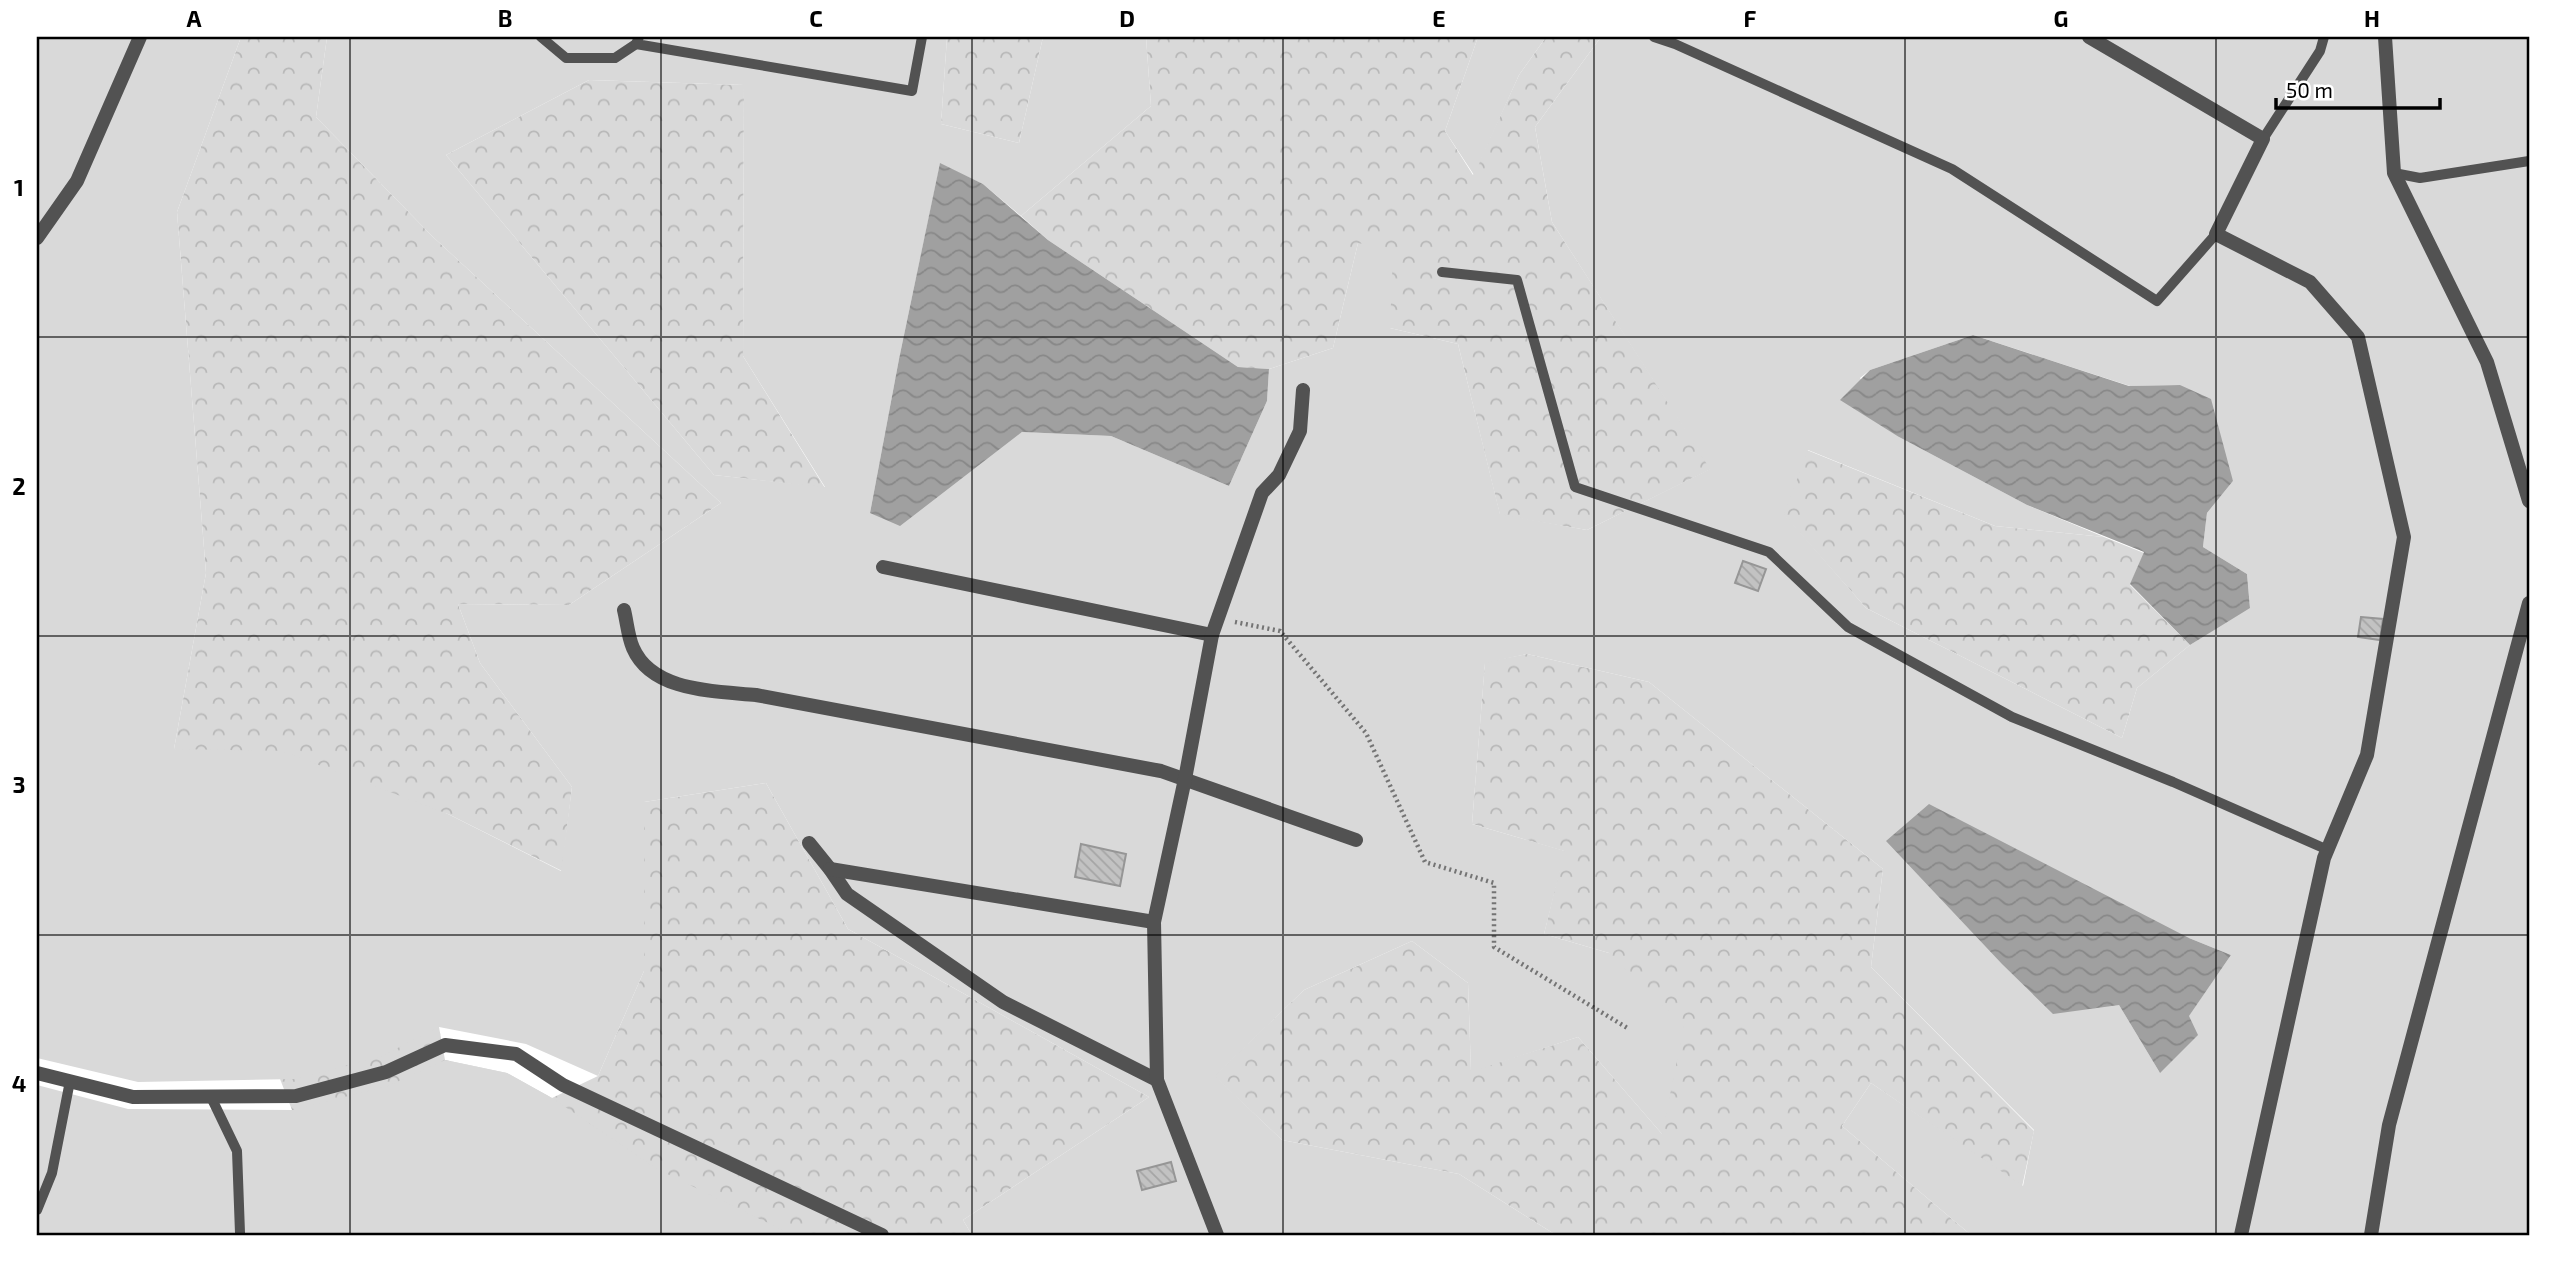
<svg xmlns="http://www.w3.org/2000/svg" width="2566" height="1272" font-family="'Exo 2',sans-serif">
  <defs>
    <pattern id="forest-crowns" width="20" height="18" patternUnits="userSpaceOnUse" patternTransform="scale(1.75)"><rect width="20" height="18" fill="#d9d9d9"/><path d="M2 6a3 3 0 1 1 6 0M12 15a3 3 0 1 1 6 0" fill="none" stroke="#b8b8b8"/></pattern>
    <pattern id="water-waves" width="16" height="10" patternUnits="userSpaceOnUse" patternTransform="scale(1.75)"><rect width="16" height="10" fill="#a0a0a0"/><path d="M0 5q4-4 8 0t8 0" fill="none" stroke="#888"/></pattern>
    <pattern id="building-back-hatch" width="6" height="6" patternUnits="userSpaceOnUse" patternTransform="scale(1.75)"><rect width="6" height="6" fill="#c2c2c2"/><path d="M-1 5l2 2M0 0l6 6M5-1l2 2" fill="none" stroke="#a5a5a5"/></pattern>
  </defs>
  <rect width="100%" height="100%" fill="#fff"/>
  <!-- forest -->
  <g fill="url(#forest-crowns)">
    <path d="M241 37H327L316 117 432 236 721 503 569 605 458 604 480 663 572 787 562 871 448 814 174 749 206 573 177 212Z"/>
    <path d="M947 37H1043L1019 143 941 124Z"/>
    <path d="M1146 37H1478L1445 131 1473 175 1519 75 1546 37H1601L1535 127 1552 222 1711 469 1587 530 1500 515 1458 344 1390 328 1358 243 1333 348 1269 369 1238 367 1048 240 1021 216 1151 106Z"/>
    <path d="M589 80 744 85 743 356 825 488 714 475 446 155Z"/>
    <path d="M1807 450 1995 526 2104 537 2144 553 2130 585 2190 645 2137 688 2122 738 1866 608 1783 514Z"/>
    <path d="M1527 654 1649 682 1883 869 1871 967 2034 1131 2022 1187 1871 1083 1842 1126 1971 1235H1556L1459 1174 1282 1140 1214 1076 1304 990 1412 941 1468 983 1471 1071 1578 1037 1662 1134 1609 953 1544 934 1564 851 1472 824 1485 662Z"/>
    <path d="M766 783 848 929 1149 1097 963 1220 972 1235H424L292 1110 204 882 439 1027 445 1060 507 1073 552 1098 598 1076 644 971V802Z"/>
  </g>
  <!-- garden -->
  <g fill="#d9d9d9" fill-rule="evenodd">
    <path d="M37 37H241L177 212 206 573 174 749 282 751 448 814 561 871 572 787 480 663 458 604 569 605 721 503 432 236 316 117 327 37H947L941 124 1019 143 1043 37H1146L1151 106 1021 216 983 184 940 164 899 359 870 513 1022 432 1111 436 1229 486 1267 401 1269 369 1333 348 1358 243 1393 250 1390 328 1458 344 1500 514 1587 530 1710 469 1552 222 1535 127 1601 37H2529V1235H1971L1842 1126 1871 1083 2023 1186 2034 1130 1871 967 1883 869 1649 682 1527 654 1485 663 1472 824 1565 851 1544 934 1609 953 1684 1026 1662 1134 1578 1037 1471 1072 1468 983 1412 941 1304 990 1215 1076 1282 1140 1459 1174 1556 1235H972L963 1220 1149 1097 848 929 766 783 644 802V971L598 1076 526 1044 439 1027 382 1056 296 1079 138 1082 37 1058ZM589 80 744 85 743 356 825 487 714 475 446 155ZM1973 335 2130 386 2180 385 2233 481 2207 513 2203 547 2247 574 2250 607 2190 645 2137 688 2122 738 1866 608 1784 514 1808 450 1995 526 2104 537 2027 505 1899 437 1860 378 1870 370ZM2189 938 2231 955 2188 1017 2160 1073 2119 1005Z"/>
    <path d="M1478 37H1546L1519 75 1474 175 1445 131Z"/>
    <path d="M445 1060 507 1073 552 1098 657 1169 793 1235H37V1085L128 1109 293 1110 388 1086Z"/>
  </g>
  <!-- water -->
  <g fill="url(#water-waves)">
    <path d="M940 163 983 184 1048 240 1238 367 1269 369 1267 401 1229 486 1111 436 1022 432 900 526 870 513 899 359Z"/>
    <path d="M1973 335 2129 386 2180 385 2211 399 2233 481 2207 513 2203 547 2247 574 2250 608 2190 645 2130 584 2144 552 2027 505 1899 437 1840 400 1870 370Z"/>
    <path d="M1929 804 2189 938 2231 955 2189 1016 2198 1035 2160 1073 2119 1005 2053 1014 2002 964 1886 841Z"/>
  </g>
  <!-- building -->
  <g fill="url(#building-back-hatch)" stroke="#969696" stroke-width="2">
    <path d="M1743 561 1766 569 1758 591 1735 583Z"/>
    <path d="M2361 617 2383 619 2380 640 2358 637Z"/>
    <path d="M1081 844 1126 854 1120 886 1075 877Z"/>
    <path d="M1171 1162 1176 1181 1142 1190 1137 1171Z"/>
  </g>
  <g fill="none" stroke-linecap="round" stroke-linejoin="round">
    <!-- path -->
    <path stroke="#747474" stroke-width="4.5" stroke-dasharray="2 3.5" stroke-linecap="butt" d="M1235 622 1280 631 1366 733 1425 862 1494 883V947L1629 1029"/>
    <!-- service -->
    <g stroke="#525252" stroke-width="10">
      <path d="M541 37 566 58H615L636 44"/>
      <path d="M639 37 636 44 912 91 922 37"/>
      <path d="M1654 37 1675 44 1952 169 2157 301 2216 234"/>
      <path d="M2263 139 2320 51 2324 37"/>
      <path d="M2394 173 2420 178 2529 161"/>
      <path d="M1442 272 1517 280 1575 487 1769 552 1848 627 2012 717 2173 782 2328 850"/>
      <path d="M211 1097 237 1151 240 1233"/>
      <path d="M37 1210 52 1173 70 1081"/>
    </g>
    <!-- minor -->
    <g stroke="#525252" stroke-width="14">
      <path d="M2089 37 2263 139 2216 234 2310 282 2358 337 2404 537 2367 755 2324 858 2241 1235"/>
      <path d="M2385 37 2394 173 2487 362 2529 501"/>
      <path d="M37 238 77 181 140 37"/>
      <path d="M883 567 1212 635"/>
      <path d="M624 610C627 622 628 637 633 648 652 692 715 691 756 695L1161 771 1356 840"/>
      <path d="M809 843 830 869 847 894 1003 1002 1157 1080"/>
      <path d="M830 869 1154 922"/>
      <path d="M37 1073 133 1097 296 1096 386 1072 445 1045 516 1054 563 1085 882 1235"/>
      <path d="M1217 1235 1157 1080 1154 922 1185 779 1212 635 1262 493 1279 475 1300 431 1303 390"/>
      <path d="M2371 1235 2389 1125 2529 603"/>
    </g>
  </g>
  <!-- grid -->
  <path fill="none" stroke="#000" stroke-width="2" stroke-opacity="0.55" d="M350 37V1235M661 37V1235M972 37V1235M1283 37V1235M1594 37V1235M1905 37V1235M2216 37V1235M37 337H2529M37 636H2529M37 935H2529"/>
  <!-- border -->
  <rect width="2566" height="1272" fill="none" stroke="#ffffff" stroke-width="77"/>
  <!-- scale -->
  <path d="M2276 98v10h164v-10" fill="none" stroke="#000000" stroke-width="3.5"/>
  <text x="2286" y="98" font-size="21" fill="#000000" stroke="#ffffff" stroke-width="5" paint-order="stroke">50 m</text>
  <rect x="38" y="38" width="2490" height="1196" fill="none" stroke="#000" stroke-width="2.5"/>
  <g font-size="23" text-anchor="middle" font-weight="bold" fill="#000">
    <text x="194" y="27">A</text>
    <text x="505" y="27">B</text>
    <text x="816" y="27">C</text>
    <text x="1127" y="27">D</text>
    <text x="1439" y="27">E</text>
    <text x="1750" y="27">F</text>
    <text x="2061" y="27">G</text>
    <text x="2372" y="27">H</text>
    <text x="19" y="196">1</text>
    <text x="19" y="495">2</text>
    <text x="19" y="793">3</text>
    <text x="19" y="1092">4</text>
  </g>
</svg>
